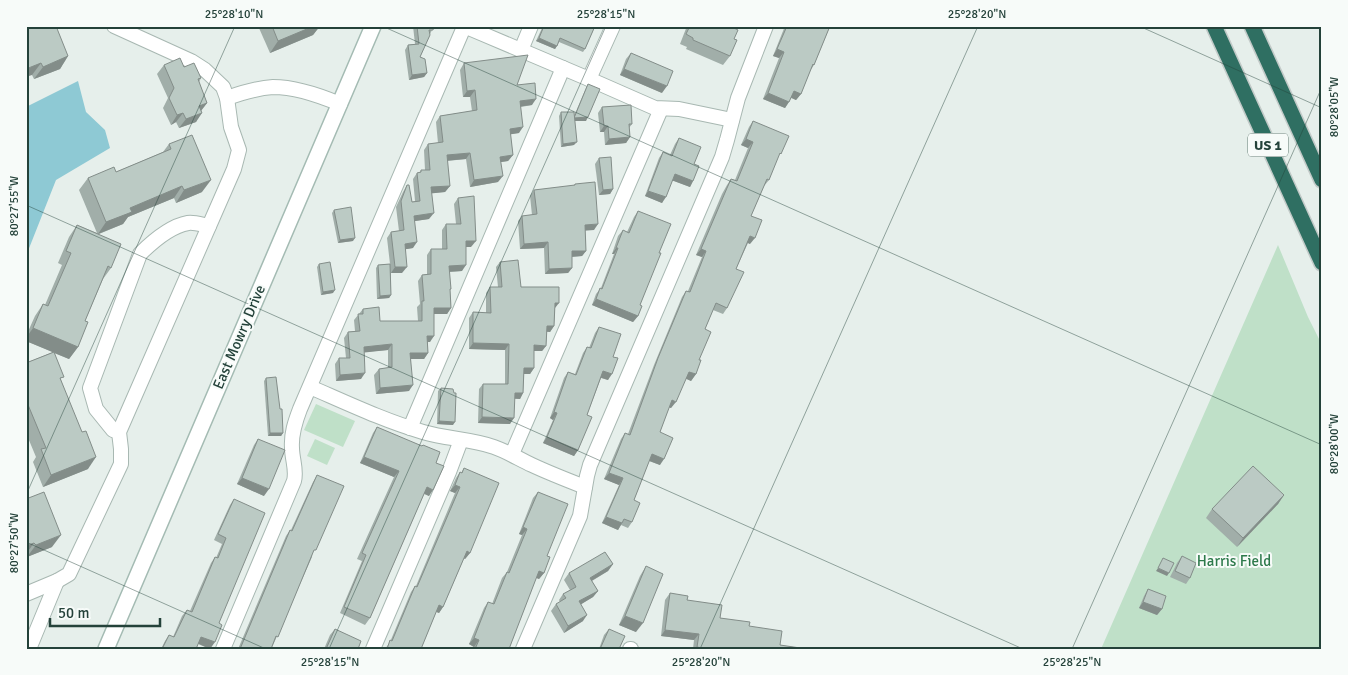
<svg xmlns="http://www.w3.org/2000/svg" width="1348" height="675" font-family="Signika,sans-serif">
  <rect width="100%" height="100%" fill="#e6efeb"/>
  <!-- green -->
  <g fill="#bfe0c8">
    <path d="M1278 245 1308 317 1322 345V649H1101Z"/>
    <path d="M316 404 355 421 343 447 304 430Z"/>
    <path d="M315 439 335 448 327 465 307 456Z"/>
  </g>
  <!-- water -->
  <path fill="#8ec9d4" d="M78 81 86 112 105 130 110 148 56 180 26 256V107Z"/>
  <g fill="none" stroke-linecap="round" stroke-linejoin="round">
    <!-- street casing -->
    <g stroke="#a8b8b2" stroke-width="16">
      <g id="street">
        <path d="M464 26 589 79 655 108 679 109 732 120"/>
        <path d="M521 50 531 26"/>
        <path d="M589 79 613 26"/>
        <path d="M227 98C241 93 258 88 273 87 294 87 321 96 340 104"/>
        <path d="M310 387C347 403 385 421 423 432 447 439 471 439 494 447 508 452 519 459 532 465 549 473 567 480 585 487"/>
        <path d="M410 428 563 68"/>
        <path d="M119 432 113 430 96 409 90 388 140 254C152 242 171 226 188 223 194 222 203 225 209 226"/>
        <path d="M512 454 661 109"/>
        <path d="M26 594 57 581 69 574 121 464V449L119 432 234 169 239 150 231 127 227 98 223 87 205 70 191 61 114 26"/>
        <path d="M29 649 57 581"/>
        <path d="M223 649 294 481C297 470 292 459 292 448 291 434 295 422 300 409L464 27"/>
        <path d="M373 649 449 472 461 440"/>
        <path d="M523 649 580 516 587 476 590 465 722 157 727 140 738 98 766 26"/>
        <path d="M630 649H631"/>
      </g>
    </g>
    <!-- secondary casing -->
    <g stroke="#a4bbb3" stroke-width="18">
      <path id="secondary" d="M106 649 373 26"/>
    </g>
    <!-- highway casing -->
    <g stroke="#c2cac8" stroke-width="18">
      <g id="highway">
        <path d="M1214 26 1322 263"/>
        <path d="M1252 26 1322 180"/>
      </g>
    </g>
    <!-- street -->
    <use href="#street" stroke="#fff" stroke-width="14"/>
    <!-- secondary -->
    <use href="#secondary" stroke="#fff" stroke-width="15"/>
    <!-- highway -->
    <use href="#highway" stroke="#2f6f62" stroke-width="15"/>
  </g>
  <!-- wall -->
  <g fill="#a1aea9">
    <path d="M26 26 68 56 60 69 34 79 32 75Z"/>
    <path d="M261 26H320L313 35 270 53 259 28Z"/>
    <path d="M413 26H434L430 34 420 57 427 73 424 77 409 80 405 50 408 45 415 44Z"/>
    <path d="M543 26H595L585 49 583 52 559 42 555 49 536 41Z"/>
    <path d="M687 26H730V56L723 65 686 49 687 47 680 44Z"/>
    <path d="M785 26H830L814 65 810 71 801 94 796 100 791 98 785 108 763 99 779 58 773 56Z"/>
    <path d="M631 53 662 93 620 75 626 59Z"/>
    <path d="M464 63 517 85 532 105 521 107 519 133 510 134 513 155 508 161 500 162 498 182 470 187 466 159 447 161 450 186 445 192 431 193 429 219 414 221 413 248 406 249 402 273H391V295L389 298 377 299 376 268 378 265 390 264 387 238 391 232 399 231 396 207 403 192 407 185 412 202 415 201 413 179 417 173 420 172 421 170H425L424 150 428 144 438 143 436 122 440 116 472 111 470 97H463L460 70Z"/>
    <path d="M164 65 184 67 201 78 199 82 207 103 201 111 196 122 179 128 176 122 171 125 163 108 168 98 157 74Z"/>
    <path d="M588 84 586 121H574V145L561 147 559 116 561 112 574 116 586 88Z"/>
    <path d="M602 107 632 124 629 128 630 137 626 143 605 145 604 132H600L598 113Z"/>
    <path d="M753 121 777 159 769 180 764 186 751 216 750 244 748 243 736 269 727 308 723 314 713 310 705 329 699 360 696 374 691 381 686 378 671 408 669 407 660 432V465L649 461 634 500 632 522 628 528 621 525 618 530 602 523 619 485 604 479 621 439 625 433 628 434 654 365 682 297 686 291H688L702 257 696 255 722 194 727 185 731 179 735 180 748 148 741 145 749 127Z"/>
    <path d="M679 138 693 181 690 187 672 180 662 203 645 196 659 158 663 152 670 155 675 144Z"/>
    <path d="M169 144 202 192 176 203 174 198 128 217 123 224 99 234 111 268 103 279 85 321 78 347 69 359 54 353 61 380 88 469 43 487 33 462 36 457 26 433V363L53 352 26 341V336L35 316 43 304 45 305 62 265 58 263 69 237 77 225 97 233 79 190 88 178 116 172 163 152Z"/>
    <path d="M599 158 613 189 610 194 599 195 595 164Z"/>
    <path d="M575 184 594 230H585L586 251 582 256 572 257V268L568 273 545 274 544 248 520 249 518 221 522 216 532 215 530 196 534 190 573 186Z"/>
    <path d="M458 198 471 247H466L462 271 449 272 451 289 450 290 451 308 447 314H434L430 342H428V353L424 359H411L409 391 376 394 374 375 379 369 388 368V350L364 352 361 379 336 381 335 364 339 358H346L344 338 348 332 355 331 354 320 363 309 380 321H418L417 307 420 304 418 281 422 275 427 274V255L431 249H442V230L446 224H456L454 204Z"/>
    <path d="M334 210 353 241 338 243 332 213Z"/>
    <path d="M638 211 659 253 640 305 638 316 633 322 592 305 596 294 601 288 614 254H612L618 236 623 230 627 232 634 217Z"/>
    <path d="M500 262 521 287 555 308 554 326 550 332H547L546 346 542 351H534V368L530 374H524L523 393 520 399H514L510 424 478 423 479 389 483 384H505V350L469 349V318L473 312 486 313V293L490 287H498L496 267Z"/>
    <path d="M319 264 333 293 321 295 317 267Z"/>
    <path d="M599 327 613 357 608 380 601 378 587 415 578 450 574 456 543 443 553 420 550 418 564 378 568 372 575 374 583 353 587 347 589 348 595 333Z"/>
    <path d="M266 378 283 433 281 436H268L264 381Z"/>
    <path d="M441 388 453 425 437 424 438 391Z"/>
    <path d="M377 427 436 463 429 496 424 494 370 618 365 625 340 613 362 561 357 559 394 477 360 463 373 433Z"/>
    <path d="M258 439 264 496 237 484 254 445Z"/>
    <path d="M464 468 470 553 465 559 464 558 443 607 439 613 436 612 421 649H385L390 642 411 592 415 586H416L455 493 450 491 456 478 460 472 461 473Z"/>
    <path d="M317 475 312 557 274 643 271 649H238L286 536 290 530H291L313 482Z"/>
    <path d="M538 492 547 556 544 573 539 579 536 578 509 649H474V647L469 644 484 608 488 602 492 604 502 578 507 572 522 535 519 534 533 498Z"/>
    <path d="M1284 495 1278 504 1237 547 1206 518 1212 509Z"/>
    <path d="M26 499 52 547 27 557 26 556Z"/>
    <path d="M234 499 219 623 210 649 198 644 196 649H161L165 641 169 635 173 637 182 616 187 610 190 611 211 563 215 557 216 558 222 544 214 540 230 505Z"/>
    <path d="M1182 556 1190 578 1186 584 1170 577 1177 563Z"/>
    <path d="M613 564 608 571 592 581 598 591 593 597 581 604 583 621 564 633 551 611 556 604 560 602 559 600 563 594 570 590 564 580 569 573Z"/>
    <path d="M646 566 636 632 619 625 640 576Z"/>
    <path d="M1148 589 1162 609 1157 615 1139 608 1144 596Z"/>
    <path d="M670 593 687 600 720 618 749 626 780 645 807 649H693L694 640 661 636 665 600Z"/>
    <path d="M335 629 358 649H324L330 635Z"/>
    <path d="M609 629 619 649H599L604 635Z"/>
  </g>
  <!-- shaded-wall -->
  <g fill="#838d89">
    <path d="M314 26H320L313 35 270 53 278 41Z"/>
    <path d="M539 38 557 46 555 49 536 41Z"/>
    <path d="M777 49 784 52 779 58 773 56Z"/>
    <path d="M68 56 60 69 34 79 43 67Z"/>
    <path d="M41 63 32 75 26 77V69Z"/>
    <path d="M624 69 667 86 662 93 620 75Z"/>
    <path d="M427 73 424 77 409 80 412 75Z"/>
    <path d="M475 90 470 97H463L467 91Z"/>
    <path d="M794 91 801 94 796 100 790 97Z"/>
    <path d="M768 93 789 102 785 108 763 99Z"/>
    <path d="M536 99 532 105 516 107 520 101Z"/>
    <path d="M207 103 200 112 199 106Z"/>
    <path d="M183 113 176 122 171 125 177 115Z"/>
    <path d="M202 113 196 122 179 128 186 119Z"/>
    <path d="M588 117 586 121H572L574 118Z"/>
    <path d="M604 126H608L604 132H600Z"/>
    <path d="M523 127 519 133 506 135 510 129Z"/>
    <path d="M630 137 626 143 605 145 609 139Z"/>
    <path d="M746 139 753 142 748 148 741 145Z"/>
    <path d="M577 142 574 145 561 147 563 144Z"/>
    <path d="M470 153 466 159 443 161 447 155Z"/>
    <path d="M513 155 508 161 495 163 500 157Z"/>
    <path d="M675 174 693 181 690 187 671 180Z"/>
    <path d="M503 176 498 182 470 187 474 180Z"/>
    <path d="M211 180 202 192 176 203 184 190Z"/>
    <path d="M182 186 174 198 128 217 123 224 98 234 106 222 130 208Z"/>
    <path d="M450 186 445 192 426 194 431 187Z"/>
    <path d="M613 189 610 194 599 195 603 190Z"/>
    <path d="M648 191 666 197 662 203 645 196Z"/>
    <path d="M434 213 429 219 409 222 414 216Z"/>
    <path d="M598 224 594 230 581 231 585 225Z"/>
    <path d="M750 236 755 238 750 244 746 242Z"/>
    <path d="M355 238 353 241 338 243 340 240Z"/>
    <path d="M466 241H476L471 247H461Z"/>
    <path d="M417 242 413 248 401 250 405 244Z"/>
    <path d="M548 242 544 248 520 249 524 244Z"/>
    <path d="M616 248H618L614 254H612Z"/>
    <path d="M701 249 706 251 702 257 696 255Z"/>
    <path d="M572 251H586L582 256 568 257Z"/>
    <path d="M466 265 462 271 445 272 449 266Z"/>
    <path d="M395 267H407L402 273H391Z"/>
    <path d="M572 268 568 273 545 274 549 269Z"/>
    <path d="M335 290 333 293 321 295 323 292Z"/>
    <path d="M391 295 389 298 377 299 380 296Z"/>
    <path d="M596 299 638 316 633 322 592 305Z"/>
    <path d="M555 303H559L555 308Z"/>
    <path d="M434 308H451L447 314H430Z"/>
    <path d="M547 326H554L550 332 544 331Z"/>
    <path d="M33 328 78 347 69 359 26 341V338Z"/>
    <path d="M427 336H434L430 342H423Z"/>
    <path d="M473 343 509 344 505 350 469 349Z"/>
    <path d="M392 344 388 350 360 353 364 347Z"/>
    <path d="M534 345 546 346 542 351H530Z"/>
    <path d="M410 353H428L424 359H406Z"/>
    <path d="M524 368H534L530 374H520Z"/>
    <path d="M603 371 612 374 608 380 599 377Z"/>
    <path d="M689 372 696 374 691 381 684 378Z"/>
    <path d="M365 373 361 379 336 381 340 375Z"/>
    <path d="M413 385 409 391 376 394 380 388Z"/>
    <path d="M515 393H523L520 399 511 398Z"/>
    <path d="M672 400 676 402 671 408 668 407Z"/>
    <path d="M554 412 557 413 553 420 550 418Z"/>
    <path d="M482 417 514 418 510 424 478 423Z"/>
    <path d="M439 421 455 422 453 425 437 424Z"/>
    <path d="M270 433H283L281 436H268Z"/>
    <path d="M547 437 578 450 574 456 543 443Z"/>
    <path d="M652 454 664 459 660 465 647 460Z"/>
    <path d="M96 457 88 469 43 487 51 475Z"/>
    <path d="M364 457 399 471 394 477 360 463Z"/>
    <path d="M609 473 623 478 619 485 604 479Z"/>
    <path d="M242 478 269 489 264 496 237 484Z"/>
    <path d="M455 485 460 487 455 493 450 491Z"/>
    <path d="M427 487 433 490 429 496 423 493Z"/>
    <path d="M1284 495 1278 504 1237 547 1243 538Z"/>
    <path d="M606 517 622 523 618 530 602 523Z"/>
    <path d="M523 527 527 529 522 535 519 534Z"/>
    <path d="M61 535 52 547 27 557 36 545Z"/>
    <path d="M34 543 26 554V546Z"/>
    <path d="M467 551 470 553 465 559 462 557Z"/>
    <path d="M613 564 608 571 586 584 590 578Z"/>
    <path d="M1158 568 1169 573 1167 576 1156 571Z"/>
    <path d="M539 571 544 573 539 579 535 577Z"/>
    <path d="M598 591 593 597 575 608 579 601Z"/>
    <path d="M1143 602 1162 609 1157 615 1139 608Z"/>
    <path d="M439 605 443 607 439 613 435 611Z"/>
    <path d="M587 615 583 621 564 633 568 626Z"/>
    <path d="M625 616 643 623 636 632 619 625Z"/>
    <path d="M665 630 699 634 694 640 661 636Z"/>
    <path d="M201 637 215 642 210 649 197 643Z"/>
    <path d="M474 638 479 640 474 647 469 644Z"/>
  </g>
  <!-- building -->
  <g fill="#bbcac4" stroke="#838d89">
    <path d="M26 26H56L68 56 43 67 41 63 26 69Z"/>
    <path d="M272 26H314L278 41Z"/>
    <path d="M417 26H434L433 30H429L430 35 420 57 425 59 427 73 412 75 408 45 419 44Z"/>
    <path d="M544 26H595L585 49 560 38 557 46 539 38Z"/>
    <path d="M690 26H730L738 30 734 39 737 40 730 56 693 40V38L686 34Z"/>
    <path d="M787 26H830L814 65 813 64 801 94 794 91 789 102 768 93 784 52 777 49Z"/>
    <path d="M631 53 673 71 667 86 624 69Z"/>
    <path d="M528 55 517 85 535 83 536 99 520 101 523 127 510 129 513 155 500 157 503 176 474 180 470 153 447 155 450 186 431 187 434 213 414 216 417 242 405 244 407 267H395L391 232 404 230 401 201 407 185H409L412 202 420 201 417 173 421 172V170H430L428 144 443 142 440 116 477 110 475 90 467 91 464 63Z"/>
    <path d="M180 58 184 67 194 63 201 78 198 79 207 103 199 106 202 113 186 119 183 113 177 115 169 98 174 88 164 65Z"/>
    <path d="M588 84 600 89 588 117 574 118Z"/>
    <path d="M631 105 632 124H629L630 137 609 139 608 126H604L602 107Z"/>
    <path d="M561 112H574L577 142 563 144Z"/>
    <path d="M753 121 789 136 781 154 780 153 769 180 767 179 751 216 762 220 755 238 750 236 736 269 744 272 727 308 716 303 705 329 711 332 699 360H701L696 374 689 372 676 402 672 400 660 432 673 438 664 459 652 454 634 500 640 503 632 522 624 519 622 523 606 517 623 478 609 473 625 433 630 435 658 358 686 291 690 292 706 251 701 249 727 188 731 179 737 181 753 142 746 139Z"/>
    <path d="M192 135 211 180 184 190 182 186 130 208 132 212 106 222 88 178 114 167 116 172 171 149 169 144Z"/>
    <path d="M679 138 701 147 694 164 699 166 693 181 675 174 666 197 648 191 663 152 672 156Z"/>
    <path d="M611 157 613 189 603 190 599 158Z"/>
    <path d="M595 182 598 224 585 225 586 251H572V268L549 269 548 242 524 244 522 216 537 214 534 190 575 185V184Z"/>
    <path d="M474 196 476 241H466V265L449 266 451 289H450L451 308H434V336H427L428 353H410L413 385 380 388 379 369 392 367V344L364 347 365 373 340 375 339 358H350L348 332 360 331 358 314H363V309L379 307 380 321H422V301H424L422 275 431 274V249H447L446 224H461L458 198Z"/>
    <path d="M351 207 355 238 340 240 334 210Z"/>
    <path d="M638 211 671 224 659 253H661L640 305 642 306 638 316 596 299 600 288 602 289 618 248H616L623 230 629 233Z"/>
    <path d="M77 225 121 244 111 268 108 266 85 321 88 322 78 347 33 328 43 304 48 306 71 253 66 251Z"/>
    <path d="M518 260 521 287H559V303H555L554 326H547L546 346 534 345V368H524L523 393H515L514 418 482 417 483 384H508L509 344 473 343V312L491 313 490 287H502L500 262Z"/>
    <path d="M330 262 335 290 323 292 319 264Z"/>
    <path d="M390 264 391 295 380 296 378 265Z"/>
    <path d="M599 327 621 334 613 357 618 358 612 374 603 371 587 415 592 417 578 450 547 437 557 413 554 412 568 372 576 375 587 347 591 348Z"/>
    <path d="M54 352 64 377 60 378 82 432 86 431 96 457 51 475 41 449 46 448 26 400V363Z"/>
    <path d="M276 377 280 409H282L283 433H270L266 378Z"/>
    <path d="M441 388 453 389 454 393H456L455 422 439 421Z"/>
    <path d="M377 427 422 446 423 445 440 452 436 463 444 466 433 490 427 487 370 618 344 607 366 555 362 553 399 471 364 457Z"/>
    <path d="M258 439 285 450 269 489 242 478Z"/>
    <path d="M1253 466 1284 495 1243 538 1212 509Z"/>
    <path d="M464 468 499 483 470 553 467 551 443 607 439 605 421 649H387L390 640 392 641 415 586 417 587 460 487 455 485 460 472 462 473Z"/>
    <path d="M317 475 344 486 316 550H314L278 637 276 636 271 649H240L290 530 292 531Z"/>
    <path d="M44 492 61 535 36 545 34 543 26 546V499Z"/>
    <path d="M538 492 568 504 547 556 550 557 544 573 539 571 509 649H475L479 640 474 638 488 602 494 604 507 572 509 573 527 529 523 527Z"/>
    <path d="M234 499 265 513 219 623 222 625 215 642 201 637 196 649H162L169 635 174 637 187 610 192 612 215 557 218 558 226 538 218 534Z"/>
    <path d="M605 552 613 564 590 578 598 591 579 601 587 615 568 626 556 604 566 598 563 594 576 587 569 573Z"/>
    <path d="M1182 556 1196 563 1190 578 1175 571Z"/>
    <path d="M1163 558 1174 563 1169 573 1158 568Z"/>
    <path d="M646 566 663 574 643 623 625 616Z"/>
    <path d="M1148 589 1166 596 1162 609 1143 602Z"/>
    <path d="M670 593 688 596 687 600 722 605 720 618 750 622 749 626 782 631 780 645 807 649H706L697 647 699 634 665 630Z"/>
    <path d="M335 629 361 641 358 649H326Z"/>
    <path d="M609 629 625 636 619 649H600Z"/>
  </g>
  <!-- ticks -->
  <path fill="none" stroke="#24423a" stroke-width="1" stroke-opacity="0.45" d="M382 26 1322 445M1139 26 1322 108M26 205 1023 649M26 495 235 26M26 542 266 649M329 649 606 26M700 649 978 26M1072 649 1322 87"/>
  <g text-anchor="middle" stroke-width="4" stroke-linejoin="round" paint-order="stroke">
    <!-- shield labels -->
    <rect fill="#f7fbf9" stroke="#637a73" stroke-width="1" x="1248" y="133.5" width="40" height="23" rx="4"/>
    <g font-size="14" font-weight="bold" fill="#24423a">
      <text x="1268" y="150">US 1</text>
    </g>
    <!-- street labels -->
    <g font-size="15" fill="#24423a" stroke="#f7fbf9">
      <text transform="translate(239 337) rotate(-67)" y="5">East Mowry Drive</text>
    </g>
    <!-- park labels -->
    <g font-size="15" fill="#2d7a4b" stroke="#f7fbf9">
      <text x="1234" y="566">Harris Field</text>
    </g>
  </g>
  <!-- border -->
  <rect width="1348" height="675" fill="none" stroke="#f7fbf9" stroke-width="55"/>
  <!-- scale -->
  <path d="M50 618v8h110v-8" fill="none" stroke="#24423a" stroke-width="2.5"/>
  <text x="58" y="618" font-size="15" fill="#24423a" stroke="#f7fbf9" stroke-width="4" paint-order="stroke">50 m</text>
  <rect x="28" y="28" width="1292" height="620" fill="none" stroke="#24423a" stroke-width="2"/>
  <g font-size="12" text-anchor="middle" fill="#24423a">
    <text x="234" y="18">25°28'10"N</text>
    <text x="606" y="18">25°28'15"N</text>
    <text x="977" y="18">25°28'20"N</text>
    <text transform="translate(1334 107) rotate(-90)" y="4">80°28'05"W</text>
    <text transform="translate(14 206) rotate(-90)" y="4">80°27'55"W</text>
    <text transform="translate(1334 444) rotate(-90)" y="4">80°28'00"W</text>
    <text transform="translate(14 543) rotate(-90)" y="4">80°27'50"W</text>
    <text x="330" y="666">25°28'15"N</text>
    <text x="701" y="666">25°28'20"N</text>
    <text x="1072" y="666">25°28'25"N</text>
  </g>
</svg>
